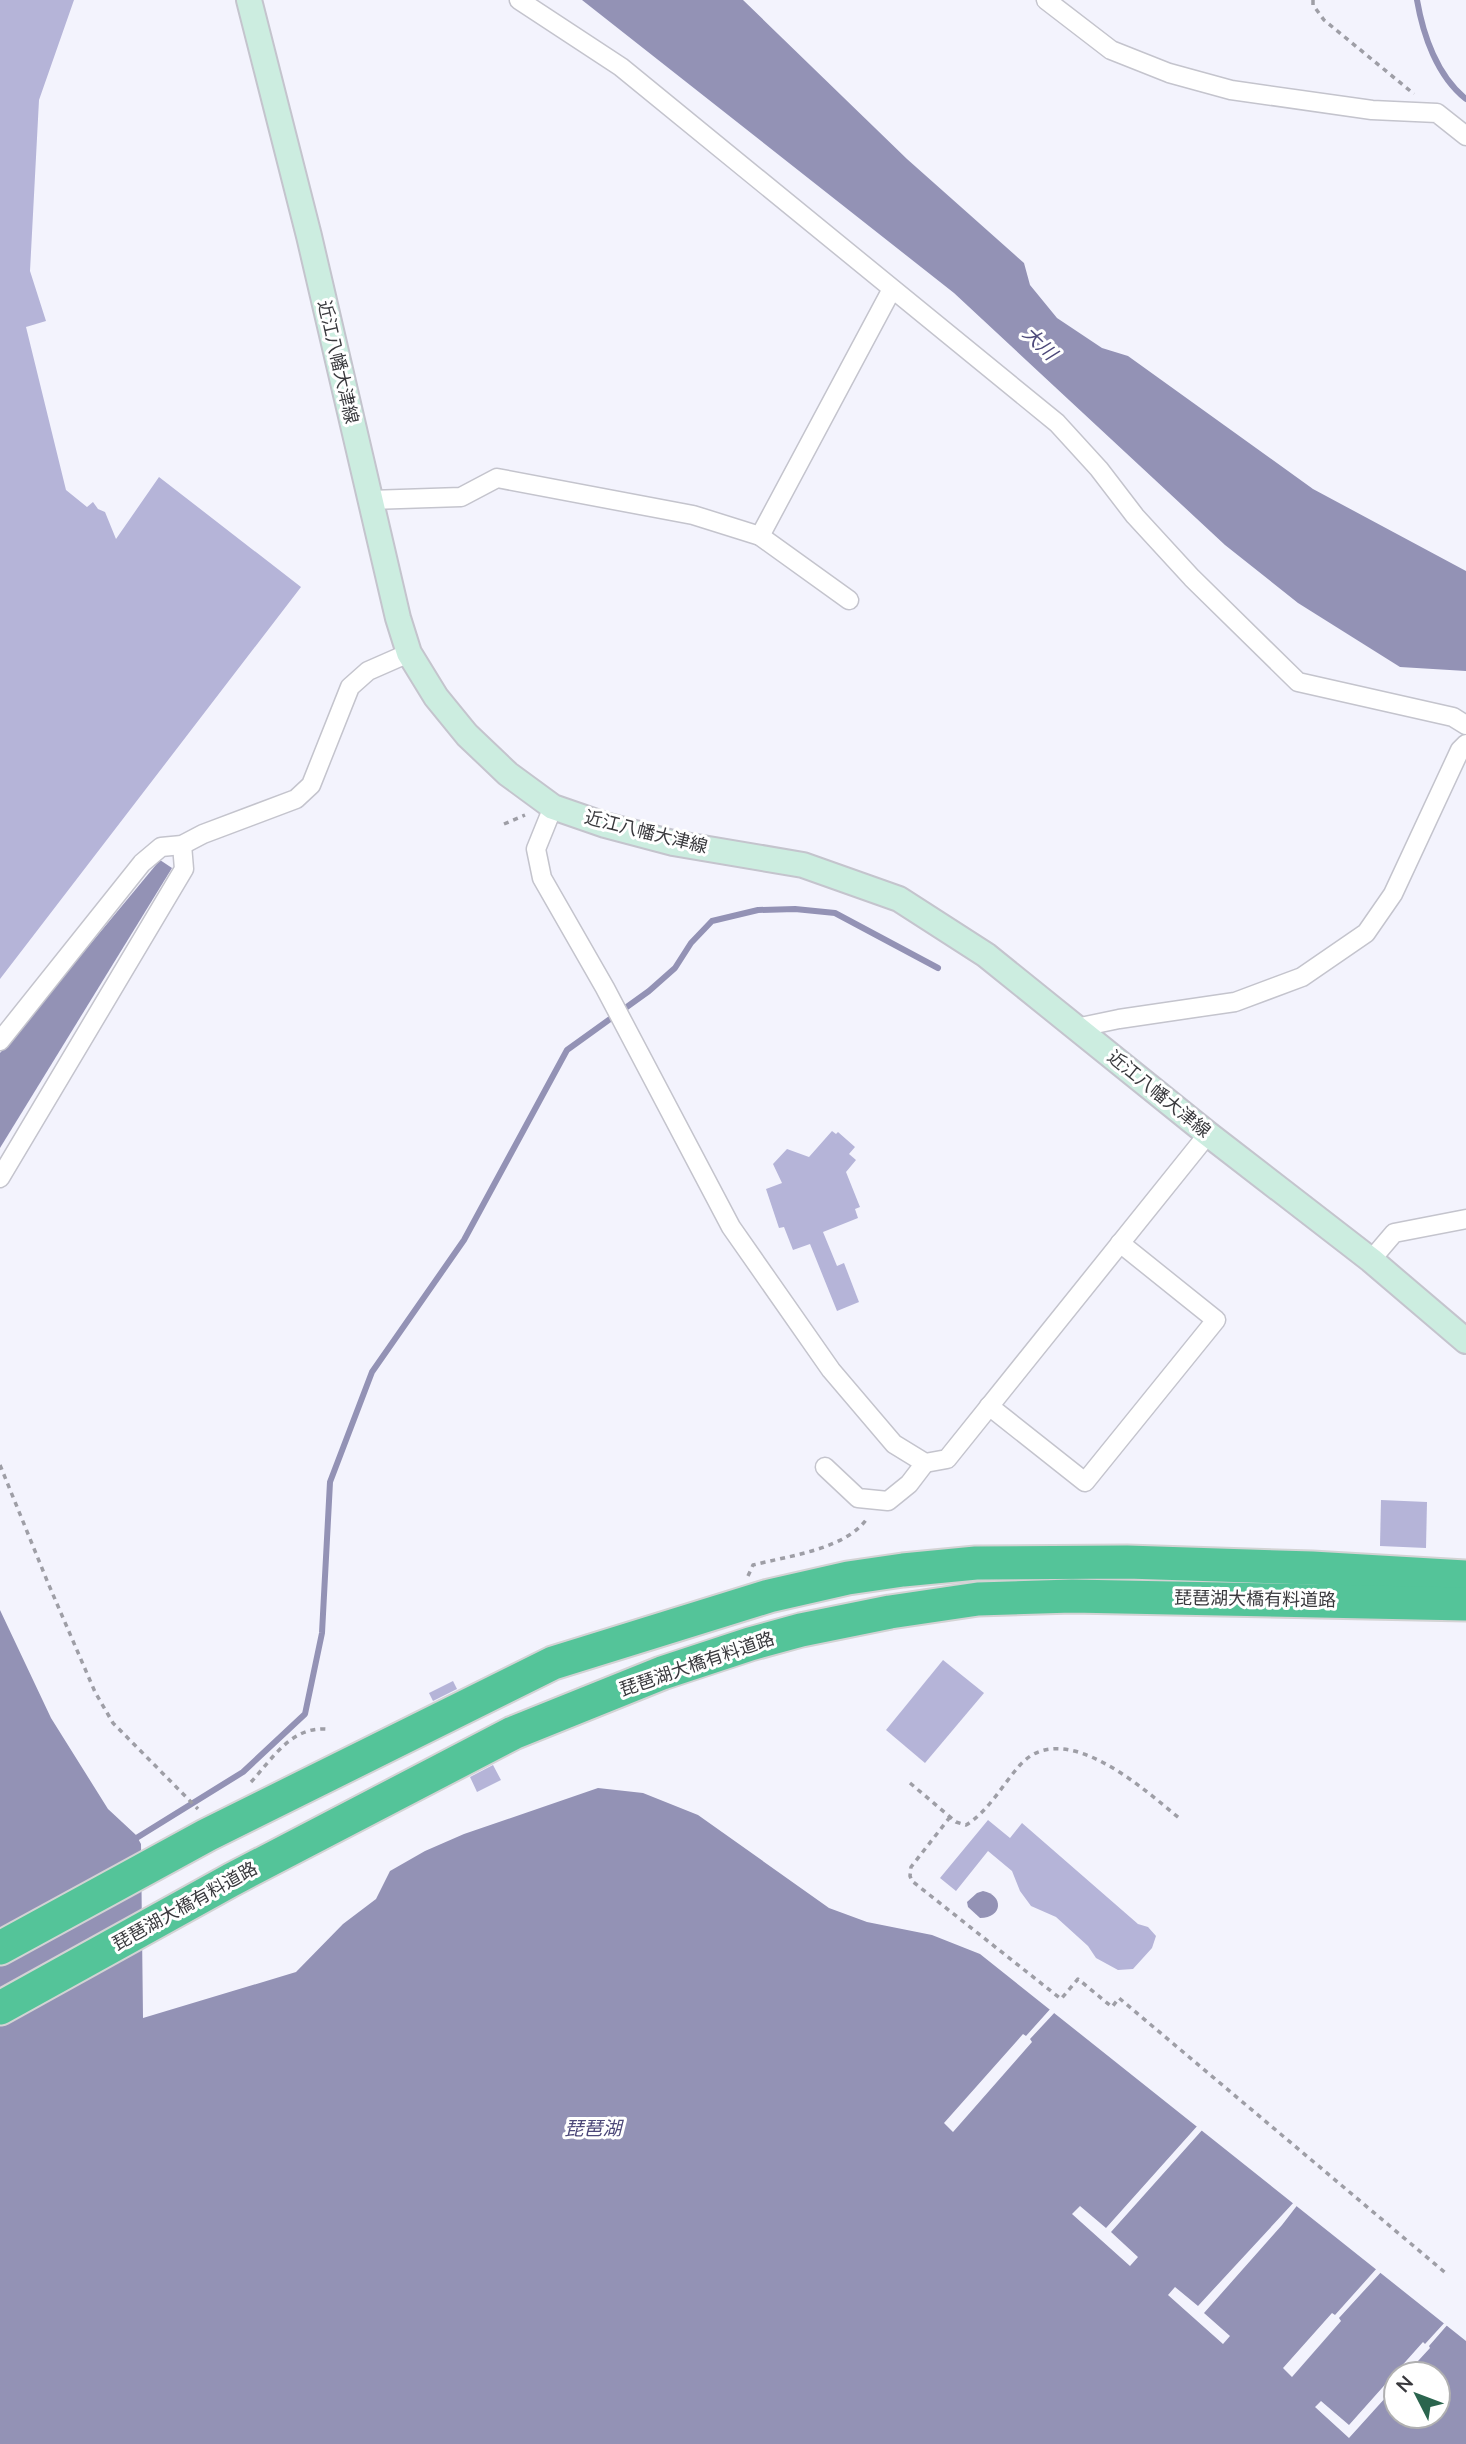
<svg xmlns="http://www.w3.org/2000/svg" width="1466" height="2444" font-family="Mulish,'Noto Sans JP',sans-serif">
  <rect width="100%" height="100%" fill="#f3f3fd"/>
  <!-- water -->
  <g fill="#9392b5" fill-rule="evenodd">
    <path d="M582 0H743L907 159 1024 263 1030 285 1057 318 1102 348 1128 356 1313 489 1466 571V671L1400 667 1298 603 1225 545 954 293Z"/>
    <path d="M160 860 172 868 0 1148V1053Z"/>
    <path d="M0 1610 51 1718 108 1809 136 1835 141 1844 143 2018 296 1972 343 1924 376 1899 390 1871 425 1851 464 1834 598 1788 643 1793 698 1815 829 1908 867 1922 932 1935 980 1954 1466 2341V2444H0ZM1396 2374H1438V2416H1396Z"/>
    <path d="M983 1891C1004 1895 1003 1918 980 1918L968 1907 967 1902 977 1893Z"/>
  </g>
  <!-- pier -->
  <g fill="#f3f3fd">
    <path d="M1052 2007 1057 2010 1030 2039 1032 2042 953 2132 944 2123 1023 2034 1026 2036Z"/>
    <path d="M1199 2124 1204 2128 1111 2232 1138 2257 1130 2266 1072 2214 1080 2206 1106 2228Z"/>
    <path d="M1295 2201 1299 2203 1282 2225 1204 2313 1230 2336 1223 2344 1168 2295 1175 2287 1198 2306Z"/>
    <path d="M1378 2267 1383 2270 1339 2318 1341 2321 1292 2377 1283 2368 1332 2313 1335 2315Z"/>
    <path d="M1446 2321 1449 2323 1429 2346 1430 2348 1406 2374H1396V2386L1349 2438 1315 2407 1321 2401 1349 2425 1423 2342 1425 2344Z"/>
  </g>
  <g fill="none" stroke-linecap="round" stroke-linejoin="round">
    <!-- stream -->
    <g stroke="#9392b5" stroke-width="6">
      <path d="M1417 0C1423 35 1437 76 1466 99"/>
      <path d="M130 1842 243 1772 305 1714 322 1633 330 1482 372 1372 464 1240 567 1050 649 991 675 968 691 943 712 921 758 910 795 909 835 913 938 968"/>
    </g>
  </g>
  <!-- building -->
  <g fill="#b5b4d8">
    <path d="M0 0H74L39 100 30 271 46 321 26 327 66 490 87 507 93 502 98 509 105 512 116 539 159 477 301 587 0 979Z"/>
    <path d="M832 1131 836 1134 838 1132 855 1147 849 1154 856 1160 846 1172 860 1207 855 1209 858 1218 823 1232 837 1266 844 1263 859 1302 837 1311 810 1244 793 1250 784 1227 779 1228 766 1189 782 1183 773 1164 787 1149 809 1157Z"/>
    <path d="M1381 1500 1427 1502 1426 1548 1380 1546Z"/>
    <path d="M943 1660 984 1693 925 1763 886 1730Z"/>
    <path d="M453 1681 457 1689 433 1701 429 1693Z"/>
    <path d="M493 1765 501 1780 477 1792 470 1777Z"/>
    <path d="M988 1820 1010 1838 1022 1823 1138 1924 1148 1927 1156 1936 1152 1948 1133 1969 1118 1970 1096 1958 1088 1946 1056 1917 1031 1906 1020 1891 1012 1871 988 1851 956 1891 940 1878Z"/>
  </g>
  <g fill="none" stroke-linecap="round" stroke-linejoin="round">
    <!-- street casing -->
    <g stroke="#c4c4cd" stroke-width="21">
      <g id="street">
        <path d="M519 0 621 67 1057 423 1099 469 1135 516 1192 578 1298 682 1453 717 1466 725"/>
        <path d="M1046 0 1111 50 1169 73 1231 90 1372 110 1437 113 1466 136"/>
        <path d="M370 500 461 497 497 478 693 515 760 536 849 600"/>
        <path d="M760 536 892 289"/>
        <path d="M553 807 536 849 542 878 605 988 731 1227 831 1370 894 1444 925 1463 947 1459 1208 1134"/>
        <path d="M1076 1028 1119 1019 1235 1002 1302 977 1366 933 1393 894 1460 750 1466 744"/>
        <path d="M0 1041 142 863 161 847 182 845 203 834 296 799 311 785 350 687 368 671 409 653"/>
        <path d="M0 1178 184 869 182 845"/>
        <path d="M1371 1260 1394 1233 1466 1219"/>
        <path d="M989 1406 1085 1482 1216 1320 1120 1243"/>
        <path d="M825 1467 858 1498 888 1501 909 1484 925 1463"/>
      </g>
    </g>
    <!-- secondary casing -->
    <g stroke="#c4c4cd" stroke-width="28">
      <path id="secondary" d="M249 0 309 236 398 618 409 653 436 697 467 735 508 774 553 807 605 825 673 843 803 865 899 899 986 955 1208 1134 1371 1260 1466 1341"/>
    </g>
    <!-- highway casing -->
    <g stroke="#d3d3d4" stroke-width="37">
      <g id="highway">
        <path d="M0 1948 207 1835 553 1663 769 1596 848 1578 903 1570 976 1563 1127 1562 1312 1568 1466 1577"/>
        <path d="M0 2008 231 1880 513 1733 662 1673 750 1644 801 1630 890 1612 978 1599 1072 1596 1466 1604"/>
      </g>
    </g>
    <!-- path -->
    <g stroke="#9e9ea6" stroke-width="3.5" stroke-dasharray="5 5" stroke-linecap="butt">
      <path d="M1313 0V5L1324 20 1414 94"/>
      <path d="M504 824 525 815"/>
      <path d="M0 1465 48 1583 95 1692 113 1723 198 1809"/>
      <path d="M748 1576 753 1565C788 1556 848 1549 868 1517"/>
      <path d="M251 1782C273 1758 291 1727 326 1729"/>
      <path d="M910 1783 956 1822 966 1825C988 1812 1003 1784 1020 1765 1064 1716 1145 1790 1179 1818"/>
      <path d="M950 1817 911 1867 910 1876 912 1881 1061 1999 1078 1979 1112 2007 1119 1998 1448 2275"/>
    </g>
    <!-- street -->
    <use href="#street" stroke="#fff" stroke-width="18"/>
    <!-- secondary -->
    <use href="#secondary" stroke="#ccede0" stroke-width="24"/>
    <!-- highway -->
    <use href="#highway" stroke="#54c499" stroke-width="33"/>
  </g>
  <g text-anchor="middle" stroke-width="6" stroke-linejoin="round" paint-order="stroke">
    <!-- street labels -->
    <g font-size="18" fill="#39393d" stroke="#fff">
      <text transform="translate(338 362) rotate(77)" y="6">近江八幡大津線</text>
      <text transform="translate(646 832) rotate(14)" y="6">近江八幡大津線</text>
      <text transform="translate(1159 1094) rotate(39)" y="6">近江八幡大津線</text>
      <text transform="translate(1255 1599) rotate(1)" y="6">琵琶湖大橋有料道路</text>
      <text transform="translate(697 1664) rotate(-19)" y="6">琵琶湖大橋有料道路</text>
      <text transform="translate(185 1906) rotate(-29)" y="6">琵琶湖大橋有料道路</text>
    </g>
    <!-- water labels -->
    <g font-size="19" font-style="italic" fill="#4d497a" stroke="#fff">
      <text transform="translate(1040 343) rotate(44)" y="7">大川</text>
      <text x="593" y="2135">琵琶湖</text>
    </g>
  </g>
  <!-- north arrow -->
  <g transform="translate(1417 2395) rotate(312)"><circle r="33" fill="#ffffff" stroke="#b0b0b1" stroke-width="2"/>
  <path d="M0-5L12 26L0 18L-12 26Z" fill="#2b654e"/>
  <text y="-10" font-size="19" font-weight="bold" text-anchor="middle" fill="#39393d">N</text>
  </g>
</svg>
